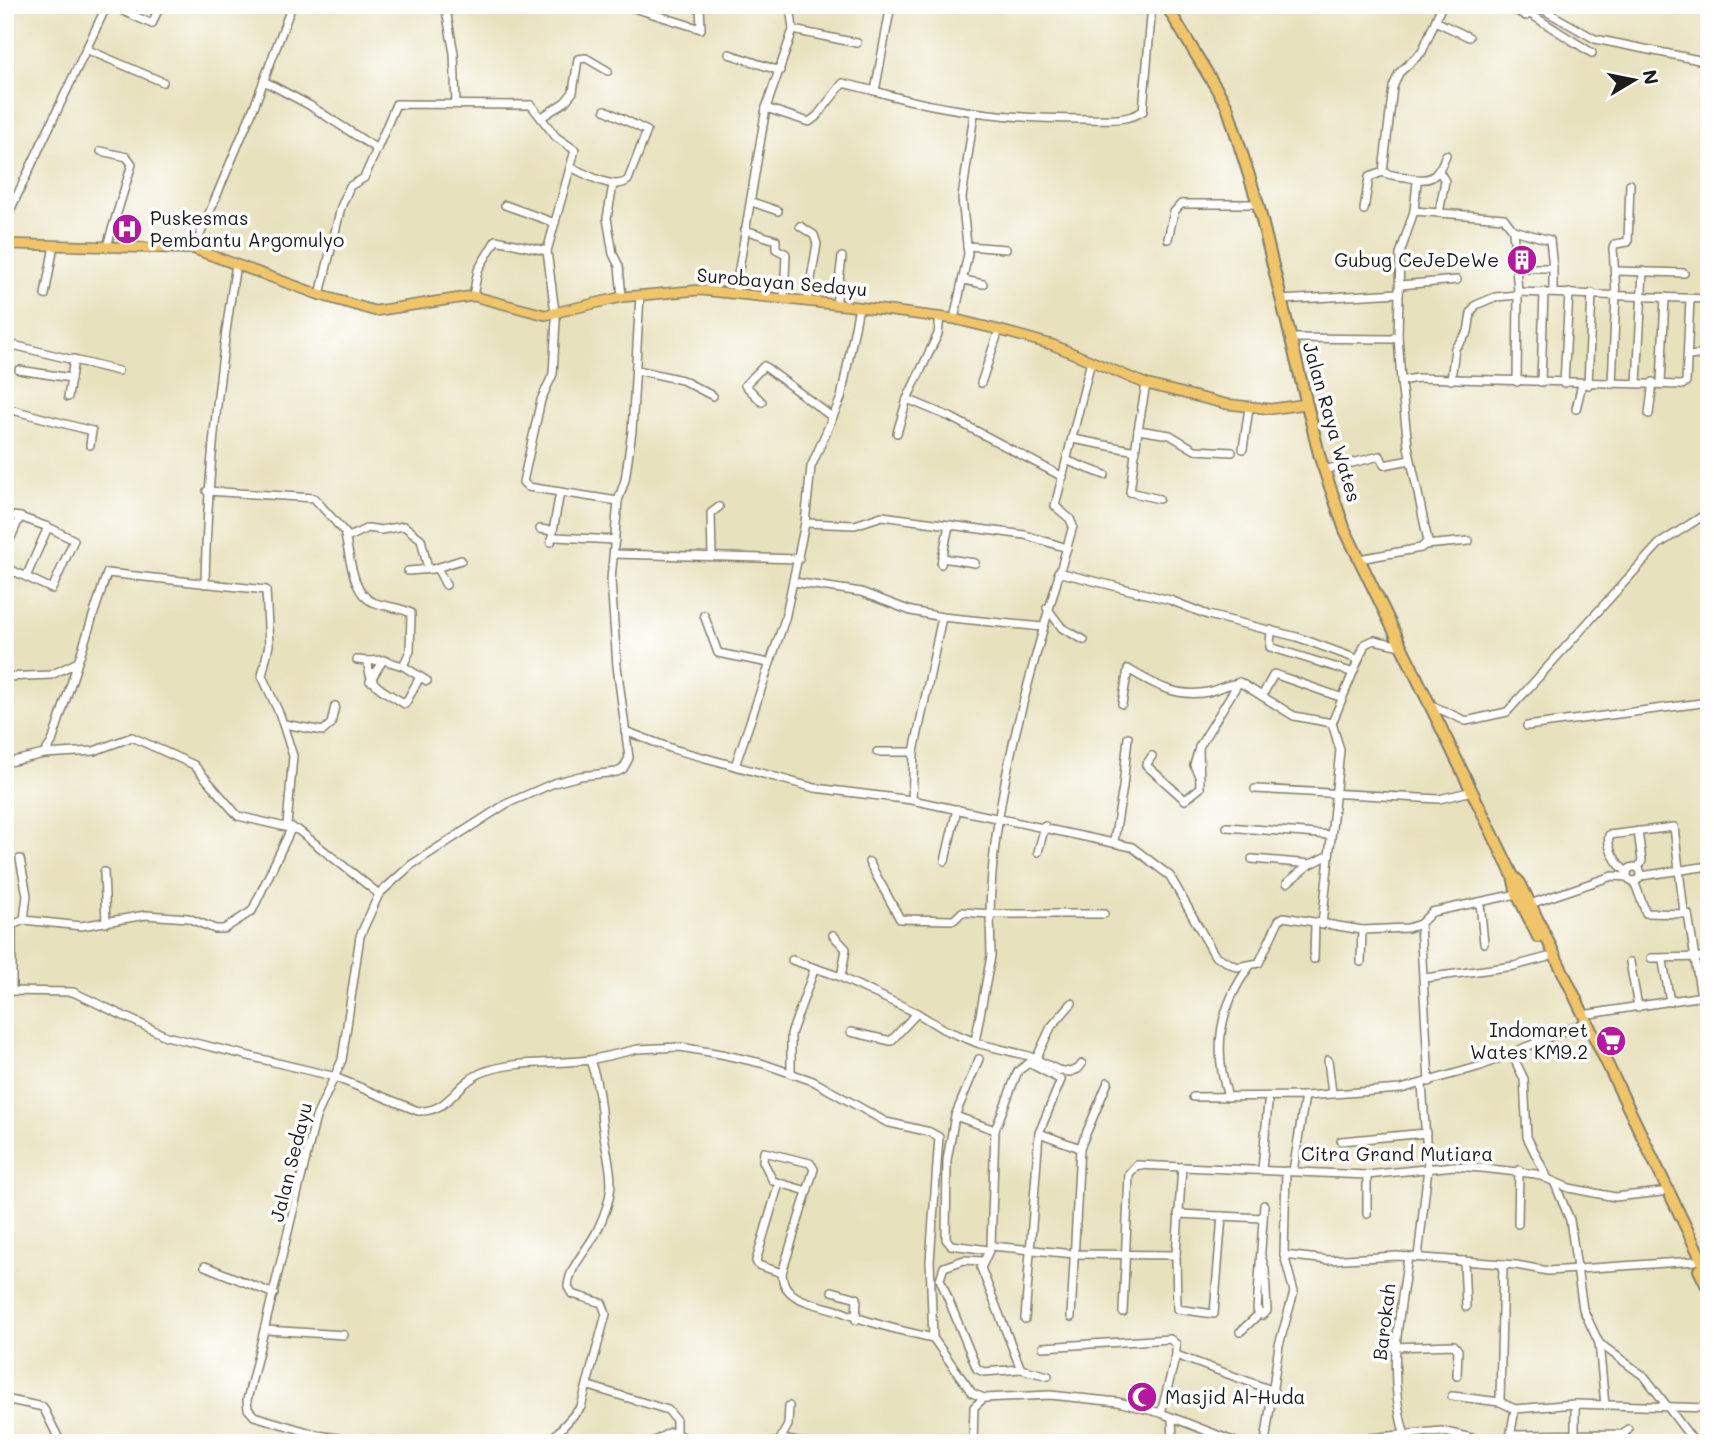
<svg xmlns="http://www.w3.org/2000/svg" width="1714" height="1448" font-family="Mali,sans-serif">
  <rect width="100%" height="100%" fill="#fff"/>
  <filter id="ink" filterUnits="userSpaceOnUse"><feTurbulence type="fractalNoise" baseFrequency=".0143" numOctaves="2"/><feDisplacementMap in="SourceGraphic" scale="14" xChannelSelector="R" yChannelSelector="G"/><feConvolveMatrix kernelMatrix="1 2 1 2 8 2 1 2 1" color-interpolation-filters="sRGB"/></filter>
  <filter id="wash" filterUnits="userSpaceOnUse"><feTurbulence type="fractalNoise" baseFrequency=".00686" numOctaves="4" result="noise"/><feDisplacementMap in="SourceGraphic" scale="28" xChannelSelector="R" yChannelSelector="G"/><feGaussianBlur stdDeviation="1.57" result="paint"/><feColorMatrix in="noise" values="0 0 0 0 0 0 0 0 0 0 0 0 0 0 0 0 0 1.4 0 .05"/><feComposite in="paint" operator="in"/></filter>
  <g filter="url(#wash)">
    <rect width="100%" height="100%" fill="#e8e1bd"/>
  </g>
  <g filter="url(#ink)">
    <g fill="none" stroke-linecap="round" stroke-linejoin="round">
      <!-- minor casing -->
      <g stroke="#827e6c" stroke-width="10">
        <g id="minor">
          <path d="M110 5 152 24 160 5"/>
          <path d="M445 5 454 53 456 104"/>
          <path d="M624 5 701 29 700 5"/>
          <path d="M891 5 875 91C944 112 1014 119 1085 119 1105 119 1126 122 1143 111L1152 5"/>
          <path d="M1442 5 1422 52 1399 73 1393 87 1383 172C1391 176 1398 176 1406 177 1430 183 1437 179 1446 155"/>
          <path d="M1506 5 1526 16 1534 11"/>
          <path d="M1535 5 1595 39 1709 62"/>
          <path d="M891 6 930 9"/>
          <path d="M1532 15 1592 53"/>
          <path d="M1437 22 1469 37"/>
          <path d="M793 30 857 43"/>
          <path d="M88 50 163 82"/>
          <path d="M729 54 780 71"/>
          <path d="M264 81 309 105 377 149 364 178 350 186 341 207 320 295"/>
          <path d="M766 108 809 122 817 116 843 83 875 91"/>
          <path d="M542 117 565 102 573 92 578 59 586 58 608 71"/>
          <path d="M377 149 396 104 531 105 556 137 575 150 547 251 556 320 553 374 541 400 523 482 528 487 618 501"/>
          <path d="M101 151 127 157 132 164 107 246"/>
          <path d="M570 167C585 173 614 192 628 180L647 131 605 110"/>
          <path d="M613 185 607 218 613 254 619 266 622 297"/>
          <path d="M752 202 778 211"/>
          <path d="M505 205 555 223"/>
          <path d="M1364 210 1369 177 1383 172"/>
          <path d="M1414 211 1504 218 1513 230 1550 240 1553 268H1516"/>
          <path d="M1439 213 1445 181 1439 171"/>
          <path d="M5 221 107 5"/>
          <path d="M800 226 814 235 817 244 807 302"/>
          <path d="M745 230 776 240V249L786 254 784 300"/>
          <path d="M1513 230 1518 292 1517 382"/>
          <path d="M1168 239 1174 212 1181 204H1258"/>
          <path d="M967 246 1006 249"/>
          <path d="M194 249 254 107 292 5"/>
          <path d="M1616 271 1684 273"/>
          <path d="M964 280 983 284"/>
          <path d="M1400 285 1457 280"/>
          <path d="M1518 292 1709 299"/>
          <path d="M1553 292V268"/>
          <path d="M735 293 766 108 793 30 790 5"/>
          <path d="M45 295 54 245"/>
          <path d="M473 296 478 270 496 240 547 251"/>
          <path d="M1281 300 1399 293"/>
          <path d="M836 305 842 257"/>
          <path d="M954 319 968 254 962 198 974 114"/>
          <path d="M1398 335 1401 381"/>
          <path d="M1290 338 1392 339 1398 335 1400 254 1414 211 1417 182"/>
          <path d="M5 343 118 371"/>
          <path d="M1688 356 1709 354"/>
          <path d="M1091 361 1055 506 1070 519 1073 526C1038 650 992 785 990 914H1104"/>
          <path d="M19 370 71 378"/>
          <path d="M637 370 682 380 713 396"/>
          <path d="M1451 380 1455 348 1468 332 1471 313 1476 305 1495 297 1518 295"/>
          <path d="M1541 382 1544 292"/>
          <path d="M981 383 999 330"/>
          <path d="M1564 383 1569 293"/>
          <path d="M1637 383 1643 271"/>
          <path d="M1661 383 1665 297"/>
          <path d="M1146 384 1138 430 1170 435 1195 450 1232 452"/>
          <path d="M1612 384 1616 294 1613 248 1615 244 1628 242 1630 184"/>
          <path d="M1588 385 1592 293"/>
          <path d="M68 397 74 359"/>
          <path d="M907 399 950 417 1063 477"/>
          <path d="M762 402 745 385 764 366 832 417"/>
          <path d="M5 408 92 431 90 445"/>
          <path d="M1576 409 1582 384"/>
          <path d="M1649 414 1653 382"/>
          <path d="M1138 430 1130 492 1159 499"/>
          <path d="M897 433 907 399 938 334 940 317"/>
          <path d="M1073 439 1136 451"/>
          <path d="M1243 449 1249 408"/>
          <path d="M1068 461 1105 475"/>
          <path d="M1324 470 1380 456 1384 465 1410 460"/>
          <path d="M207 491 314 498 349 537 368 528 381 530 404 526 421 539 428 569"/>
          <path d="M5 515 20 517 5 551"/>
          <path d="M20 517 48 527"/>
          <path d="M805 523 855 525 882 516 1025 535 1067 548"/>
          <path d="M540 529 553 531"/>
          <path d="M345 536C350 555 352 594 373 602 385 607 400 607 411 613L410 651 403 666 427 681"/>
          <path d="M556 537 615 540"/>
          <path d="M551 542 560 492"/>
          <path d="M1425 545 1469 541"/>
          <path d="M614 554 799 559"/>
          <path d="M712 555 711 513 719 507"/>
          <path d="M942 558 975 563"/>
          <path d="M1359 559 1421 548 1428 541 1408 446 1401 381 1417 378 1682 385 1686 382 1690 299"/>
          <path d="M941 564 949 525"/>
          <path d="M5 567 52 589 74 540 48 527 26 577"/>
          <path d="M437 568 446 585"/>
          <path d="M408 571 433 569 461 560"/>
          <path d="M1058 572 1170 600 1208 615 1297 637 1357 659"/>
          <path d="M794 582 861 592 911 611 942 617 1042 627"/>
          <path d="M205 584C207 476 219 371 236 264"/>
          <path d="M1047 608 1062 628 1084 640"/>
          <path d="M704 615 718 653 769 663"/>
          <path d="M1271 630 1270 647 1351 672"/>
          <path d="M357 660 368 661C368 688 384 690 405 704L420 677"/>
          <path d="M368 661 383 660 403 666"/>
          <path d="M5 677 51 675 76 663"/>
          <path d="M370 681 383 660"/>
          <path d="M1262 696 1274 674 1340 697"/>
          <path d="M1122 704 1128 669C1155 685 1176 698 1208 692 1219 689 1229 683 1241 683L1294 716 1332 723"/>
          <path d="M1431 705 1466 721 1507 712 1659 544 1709 512"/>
          <path d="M284 724 323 731 331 724 335 706"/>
          <path d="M1527 726 1709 702"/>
          <path d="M625 731 673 749 815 788 912 800 1132 847 1170 876 1215 956 1237 967 1259 963 1279 920 1284 917 1362 930 1408 928 1420 924 1432 912 1517 894"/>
          <path d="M1199 748 1194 765 1200 778"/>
          <path d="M877 752H914"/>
          <path d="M44 754 52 742 107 573 266 590 269 645 262 676 280 715 293 756 287 825"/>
          <path d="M1152 756 1146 765 1185 800 1200 788 1199 747 1239 682"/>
          <path d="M5 763 44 754 94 751 132 737 194 765 238 816 298 830 379 894"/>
          <path d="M735 766 785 619 805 523 811 467 841 398 859 307"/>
          <path d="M1255 789 1439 799 1473 791"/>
          <path d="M912 800 914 752 942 617"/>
          <path d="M1227 827 1330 835"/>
          <path d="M1638 831 1642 861 1638 868"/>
          <path d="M1114 841 1123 787 1128 737"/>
          <path d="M1038 852 1045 826"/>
          <path d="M20 859 27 895 24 920"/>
          <path d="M1252 859 1311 864 1329 855"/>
          <path d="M945 861 957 809"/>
          <path d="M869 862 900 919 954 920 962 912 990 914 991 956 975 1042"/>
          <circle cx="1634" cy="874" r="7"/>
          <path d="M104 872 106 923"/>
          <path d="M1627 872C1617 865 1606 847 1609 835L1674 827 1684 912"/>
          <path d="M1641 876 1709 866"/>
          <path d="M1634 881 1646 913 1688 914 1701 997"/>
          <path d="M1287 883 1310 864"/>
          <path d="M1480 903 1484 943"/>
          <path d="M1530 904 1612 876 1627 877"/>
          <path d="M1420 924 1429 1082"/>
          <path d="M12 925 24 920 81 926 146 915 188 918 215 929H224L252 911 292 827"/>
          <path d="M1322 925 1340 750 1332 723 1365 644 1374 640 1401 646"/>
          <path d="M5 926 12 925V990"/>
          <path d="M833 935 846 949 841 977 846 980 917 1013 943 1029 980 1044 1029 1056 1058 1070 1070 1072 1078 1069 1082 1064"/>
          <path d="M1651 958 1709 957"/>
          <path d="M1314 959 1315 923"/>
          <path d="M792 960 841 977"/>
          <path d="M1663 961 1670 1002"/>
          <path d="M1361 962 1362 930"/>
          <path d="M1630 962 1638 1007"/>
          <path d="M1425 978 1514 966 1548 957"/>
          <path d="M5 991 73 992 166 1036 332 1076 418 1111C449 1113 455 1084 481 1073 516 1059 553 1065 590 1060"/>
          <path d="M1583 1015 1709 995"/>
          <path d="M1567 1030 1581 1024"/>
          <path d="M851 1032 891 1041 917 1013"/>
          <path d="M1512 1054 1524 1079 1527 1137 1547 1177"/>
          <path d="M1036 1059 1051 1027 1072 1003"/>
          <path d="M1328 1060 1332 1093"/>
          <path d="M791 1074V1034L814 970"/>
          <path d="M1305 1096 1401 1089 1481 1066 1564 1031"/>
          <path d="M1193 1097 1305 1096 1293 1171"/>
          <path d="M1228 1097C1213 1049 1219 1008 1249 967"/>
          <path d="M955 1116 979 1059"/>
          <path d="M1039 1133 1080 1148"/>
          <path d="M1341 1141 1426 1133"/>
          <path d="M1262 1170 1268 1103"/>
          <path d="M779 1183 756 1261 758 1265 782 1273"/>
          <path d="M1555 1184 1570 1220 1583 1309 1599 1343 1645 1377 1695 1443"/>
          <path d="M807 1191 773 1181 763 1161 764 1152 810 1163 814 1169 782 1273C782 1303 822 1304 842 1312 872 1324 901 1331 933 1338"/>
          <path d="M1178 1214 1263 1218"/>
          <path d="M1367 1214V1175"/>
          <path d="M1518 1224 1519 1170"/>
          <path d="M991 1246 995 1130 1018 1071 1029 1063 1061 1080 1039 1133 1025 1319"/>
          <path d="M989 1250 951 1245 946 1239 947 1160 955 1116 995 1130"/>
          <path d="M1176 1255 1177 1309 1214 1314 1222 1216"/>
          <path d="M1284 1255 1328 1260 1397 1256 1516 1265 1548 1271 1695 1261"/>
          <path d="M1261 1256 1265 1269 1267 1311 1262 1315 1257 1310 1264 1205"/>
          <path d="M1418 1257 1428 1168 1422 1084"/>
          <path d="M982 1261 964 1260 944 1267 940 1279 977 1369 984 1372 1021 1369"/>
          <path d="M1464 1261 1466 1307"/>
          <path d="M1503 1264 1500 1402 1515 1409 1575 1404 1709 1408"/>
          <path d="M205 1266 274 1294"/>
          <path d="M832 1291 857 1298 856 1320"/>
          <path d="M1123 1312 1129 1174 1137 1165 1367 1175 1454 1166 1481 1168 1536 1174 1569 1188 1615 1197 1661 1192"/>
          <path d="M1071 1317 1080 1148 1108 1082"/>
          <path d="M266 1330 344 1335"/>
          <path d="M1240 1332 1259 1314"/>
          <path d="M1599 1343 1605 1405"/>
          <path d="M1043 1347 1170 1339 1176 1344V1355"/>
          <path d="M1393 1347 1454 1345 1458 1350 1457 1376"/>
          <path d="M1048 1376 1021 1369 1016 1357 981 1268 991 1246 1075 1254 1176 1255 1182 1167"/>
          <path d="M589 1386 668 1410 676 1420V1433"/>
          <path d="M1452 1396 1500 1402"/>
          <path d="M5 1399 43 1407 61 1443"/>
          <path d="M1575 1404V1434"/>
          <path d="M1161 1413 1176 1355 1274 1391"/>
          <path d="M1172 1418 1173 1443"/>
          <path d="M1404 1433C1387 1370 1399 1320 1408 1257"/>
          <path d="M1510 1435 1624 1434 1628 1429"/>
          <path d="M1360 1439 1441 1431 1494 1443"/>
          <path d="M780 1440 788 1425 789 1406"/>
          <path d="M369 1443 318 1435 254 1416 248 1409 247 1400 316 1117 342 1060 360 936 379 894 411 865 506 804 554 783 580 776 617 772 623 769 629 758 617 666 611 580 618 501 625 480 632 431 640 295"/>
          <path d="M548 1443 581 1407 606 1314 602 1303 572 1294 568 1287C569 1266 588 1250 597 1231 621 1181 608 1171 602 1122 600 1099 598 1082 590 1060L638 1049 680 1047 721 1054 761 1063 813 1081 886 1122 930 1132 939 1137 930 1261 933 1338 972 1393 984 1398 1050 1395 1118 1402 1161 1413 1238 1443"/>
          <path d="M651 1443 670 1432 699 1443"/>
          <path d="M771 1443 787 1440 803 1443"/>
          <path d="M973 1443 974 1407 984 1398"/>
          <path d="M1265 1443 1279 1345 1294 1292 1284 1255 1286 1171"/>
          <path d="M1509 1443 1515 1409"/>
        </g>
      </g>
      <!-- major casing -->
      <g stroke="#827e6c" stroke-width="12">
        <path id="major" d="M5 244 194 249 320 295 375 311 473 296 545 315 622 297 700 290 859 307 954 319 999 330 1053 345 1146 384 1226 404 1271 409 1306 404"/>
      </g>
      <!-- highway casing -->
      <g stroke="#827e6c" stroke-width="14">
        <g id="highway">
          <path d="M1166 5 1227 106 1258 204 1320 458 1345 530 1513 876 1520 883 1709 1275"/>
          <path d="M1513 876 1517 894 1538 937"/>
          <path d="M1699 1270 1709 1290"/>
        </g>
      </g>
      <!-- minor -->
      <use href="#minor" stroke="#fff" stroke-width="7"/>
      <!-- major -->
      <use href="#major" stroke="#f0c469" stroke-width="9"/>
      <!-- highway -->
      <use href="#highway" stroke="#f0c469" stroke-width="10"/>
    </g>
  </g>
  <!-- icons -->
  <defs>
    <g id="hospital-disc" transform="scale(1.575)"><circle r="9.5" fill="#b5179e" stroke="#fff"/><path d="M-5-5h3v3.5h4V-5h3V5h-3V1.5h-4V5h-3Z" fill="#fff"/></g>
    <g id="building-disc" transform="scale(1.575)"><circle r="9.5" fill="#b5179e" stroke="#fff"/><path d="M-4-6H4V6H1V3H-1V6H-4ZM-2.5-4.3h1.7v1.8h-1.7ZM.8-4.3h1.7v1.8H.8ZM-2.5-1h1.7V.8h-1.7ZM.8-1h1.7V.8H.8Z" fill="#fff"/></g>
    <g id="supermarket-disc" transform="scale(1.575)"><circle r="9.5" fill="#b5179e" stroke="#fff"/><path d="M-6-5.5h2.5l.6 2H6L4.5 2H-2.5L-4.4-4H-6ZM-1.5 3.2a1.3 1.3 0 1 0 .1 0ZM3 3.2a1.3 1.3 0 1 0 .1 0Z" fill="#fff"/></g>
    <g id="mosque-disc" transform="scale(1.575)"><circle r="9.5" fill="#b5179e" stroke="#fff"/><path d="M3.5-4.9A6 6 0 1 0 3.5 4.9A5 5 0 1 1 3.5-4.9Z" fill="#fff"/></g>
  </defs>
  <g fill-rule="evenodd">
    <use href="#hospital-disc" x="127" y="229"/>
    <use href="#building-disc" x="1522" y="260"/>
    <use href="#supermarket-disc" x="1611" y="1041"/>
    <use href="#mosque-disc" x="1142" y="1397"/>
  </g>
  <g text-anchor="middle" stroke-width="7" stroke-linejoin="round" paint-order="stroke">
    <!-- poi labels -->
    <g font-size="19" fill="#1c1c1c" stroke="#fff" text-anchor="start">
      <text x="150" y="225">Puskesmas<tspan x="150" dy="22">Pembantu Argomulyo</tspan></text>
      <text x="1499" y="267" text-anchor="end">Gubug CeJeDeWe</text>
      <text x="1588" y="1037" text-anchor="end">Indomaret<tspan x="1588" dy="22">Wates KM9.2</tspan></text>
      <text x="1165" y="1404">Masjid Al-Huda</text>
    </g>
    <!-- street labels -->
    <g font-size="19" fill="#1c1c1c" stroke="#fff">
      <text transform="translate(782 282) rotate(5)" y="7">Surobayan Sedayu</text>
      <text transform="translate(1332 422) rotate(74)" y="7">Jalan Raya Wates</text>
      <text x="1397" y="1161">Citra Grand Mutiara</text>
      <text transform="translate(291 1162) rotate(-76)" y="7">Jalan Sedayu</text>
      <text transform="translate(1384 1322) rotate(-83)" y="7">Barokah</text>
    </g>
  </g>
  <!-- margin -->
  <rect width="1714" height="1448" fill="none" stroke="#fff" stroke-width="28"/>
  <!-- north arrow -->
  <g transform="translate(1634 80) rotate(80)" stroke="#ffffff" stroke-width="5" paint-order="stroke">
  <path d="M0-5L12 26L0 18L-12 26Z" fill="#1c1c1c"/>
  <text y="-10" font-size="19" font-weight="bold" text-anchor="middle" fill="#1c1c1c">N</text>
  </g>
</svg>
